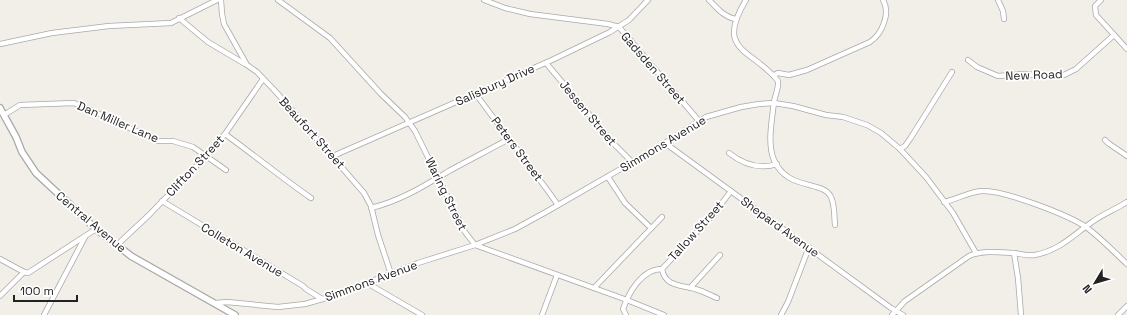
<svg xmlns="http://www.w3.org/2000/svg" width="1127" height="315" font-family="'Space Grotesk',sans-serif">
  <rect width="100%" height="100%" fill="#f2efe9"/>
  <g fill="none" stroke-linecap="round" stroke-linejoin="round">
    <!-- minor casing -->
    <g stroke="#a9a9a9" stroke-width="6">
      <g id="minor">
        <path d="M221 0 222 14 224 24 247 65 257 72 277 93 364 193 371 206 378 235 391 274"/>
        <path d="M278 0 330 38 381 94 405 117 415 131 465 232 475 245 627 300 664 315"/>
        <path d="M484 0 505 8 530 14 608 24 619 27 699 121"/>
        <path d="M709 0C718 9 723 16 735 19"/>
        <path d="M746 0C714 52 753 49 778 81 779 88 775 95 774 102 772 120 767 144 774 160 787 191 823 180 831 197 835 205 834 216 835 225"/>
        <path d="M998 0 1003 11 1004 19"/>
        <path d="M1101 0 1095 6 1096 15 1127 49"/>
        <path d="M179 18 208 42 245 64"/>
        <path d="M0 44 52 33 109 26 171 23 217 0"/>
        <path d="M968 60 977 67 998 76 1023 74 1051 76 1064 75 1076 69 1114 35"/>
        <path d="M546 63 614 144 632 162"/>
        <path d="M774 75 778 73 789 75 807 70 870 42C882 34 891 13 883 0"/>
        <path d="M475 93 548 191 558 205"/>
        <path d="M4 115 20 105 74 103 86 108 158 141H173L193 147 226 170"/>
        <path d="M225 134C254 155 282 178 311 198"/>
        <path d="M1105 140 1108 143 1127 156"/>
        <path d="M665 143 891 308 903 315"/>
        <path d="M900 149 905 146 910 139 952 72"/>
        <path d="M729 153C743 164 759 170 777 164"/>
        <path d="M333 156 552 60 610 32 629 20 648 0"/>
        <path d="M608 177 625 203 651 228"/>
        <path d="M162 201 303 286 306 289 322 299"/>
        <path d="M944 202C957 199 969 192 982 191 1004 190 1068 215 1086 227 1101 238 1114 252 1127 264"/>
        <path d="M371 208C400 201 424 186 449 171 469 160 489 150 509 139"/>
        <path d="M117 245 149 215 210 152 225 134 263 79"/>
        <path d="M1014 253 1018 278 1021 315"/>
        <path d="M0 259 24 272 28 273 96 229"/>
        <path d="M662 269C665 287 682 285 695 289 703 291 710 295 717 298"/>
        <path d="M367 283 422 315"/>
        <path d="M594 288 662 217"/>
        <path d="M690 288 720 255"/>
        <path d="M0 296 24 272"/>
        <path d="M216 303 227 302 278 307 305 304 333 296 418 263 475 245 515 229 546 212 657 148 706 117 741 107 759 104 774 103 793 106 826 115 843 117 867 125 881 133 900 149 926 177 953 213 976 253"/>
        <path d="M44 315 85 237"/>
        <path d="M542 315 557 275"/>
        <path d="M626 315 623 309C629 292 642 269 662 269L713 215 731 191"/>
        <path d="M781 315 788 302 809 247"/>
        <path d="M892 315 905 301 969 256C982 250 999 252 1014 253 1021 254 1027 256 1035 255 1060 250 1072 236 1092 222 1103 214 1116 209 1127 202"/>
        <path d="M1118 315 1127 306"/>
      </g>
    </g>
    <!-- tertiary casing -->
    <g stroke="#a9a9a9" stroke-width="8">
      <path id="tertiary" d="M0 108 16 137 22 152 36 173 95 228 131 256 235 315"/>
    </g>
    <!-- minor -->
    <use href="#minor" stroke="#fff" stroke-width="4.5"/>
    <!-- tertiary -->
    <use href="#tertiary" stroke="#fff" stroke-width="5.5"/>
  </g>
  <g text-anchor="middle" stroke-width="3.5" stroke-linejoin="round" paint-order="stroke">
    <!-- street labels -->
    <g font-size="12" fill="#222" stroke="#fff">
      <text transform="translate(653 68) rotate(49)" y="4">Gadsden Street</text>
      <text transform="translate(1034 75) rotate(-2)" y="4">New Road</text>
      <text transform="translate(495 85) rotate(-24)" y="4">Salisbury Drive</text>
      <text transform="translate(588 113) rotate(50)" y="4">Jessen Street</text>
      <text transform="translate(118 122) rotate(23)" y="4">Dan Miller Lane</text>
      <text transform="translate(312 133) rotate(48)" y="4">Beaufort Street</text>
      <text transform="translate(663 144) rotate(-31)" y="4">Simmons Avenue</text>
      <text transform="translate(517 149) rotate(53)" y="4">Peters Street</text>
      <text transform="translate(195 166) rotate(-47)" y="4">Clifton Street</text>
      <text transform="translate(446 194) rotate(64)" y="4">Waring Street</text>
      <text transform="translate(91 222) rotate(40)" y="4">Central Avenue</text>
      <text transform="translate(780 227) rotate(36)" y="4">Shepard Avenue</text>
      <text transform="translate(696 231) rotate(-48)" y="4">Tallow Street</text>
      <text transform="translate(242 250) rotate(31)" y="4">Colleton Avenue</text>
      <text transform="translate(371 281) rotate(-20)" y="4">Simmons Avenue</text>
    </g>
  </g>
  <!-- north arrow -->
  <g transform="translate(1095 283) rotate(232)" stroke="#ffffff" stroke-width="3" paint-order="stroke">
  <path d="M0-3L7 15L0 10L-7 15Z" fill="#222222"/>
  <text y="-6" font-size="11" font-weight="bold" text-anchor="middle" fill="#222222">N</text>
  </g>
  <!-- scale -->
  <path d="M14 295v6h63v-6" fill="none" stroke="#222222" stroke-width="2"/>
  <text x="20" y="295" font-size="12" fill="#222222" stroke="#ffffff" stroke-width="3" paint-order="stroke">100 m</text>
</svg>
